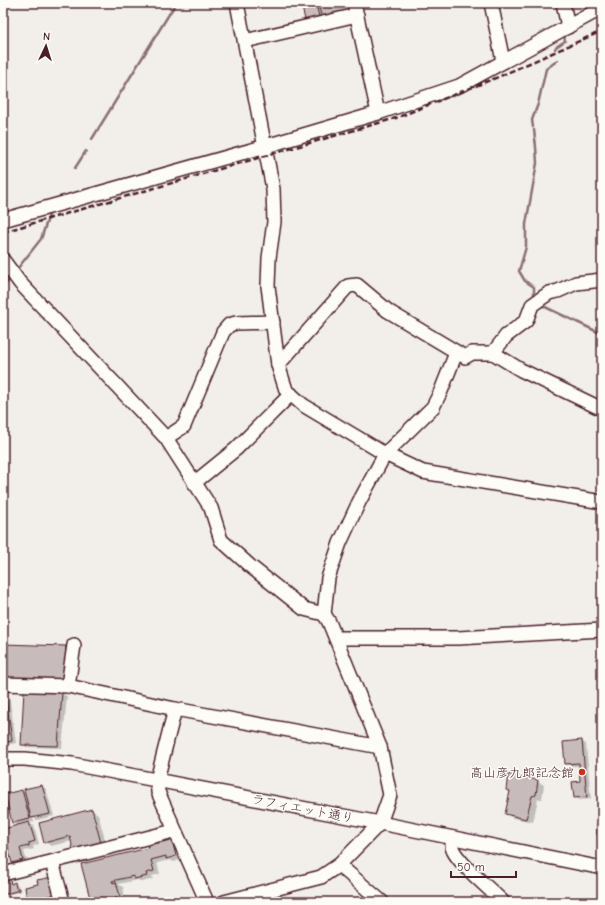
<svg xmlns="http://www.w3.org/2000/svg" width="605" height="905" font-family="'Comic Neue','Klee One',sans-serif">
  <rect width="100%" height="100%" fill="#f2efeb"/>
  <filter id="ink" filterUnits="userSpaceOnUse"><feTurbulence type="fractalNoise" baseFrequency=".025" numOctaves="2"/><feDisplacementMap in="SourceGraphic" scale="8" xChannelSelector="R" yChannelSelector="G"/><feConvolveMatrix kernelMatrix="1 2 1 2 8 2 1 2 1" color-interpolation-filters="sRGB"/></filter>
  <g filter="url(#ink)">
    <!-- shadow -->
    <g fill="#0003">
      <path d="M302 3H356L311 22 306 20Z"/>
      <path d="M5 691 9 694 16 743 3 746V692Z"/>
      <path d="M62 694 67 696 62 748 26 747 22 744Z"/>
      <path d="M581 741 586 744 591 799 580 800 575 797 581 782 580 766H571L566 764Z"/>
      <path d="M537 781 544 785 542 799H538L533 822 513 818 506 814 510 792 507 790Z"/>
      <path d="M3 786 5 795 22 791 26 793 42 786 46 789 54 816 37 820 33 818 34 822 29 823 34 826 39 844 33 846 34 849 24 851 27 862 17 865 12 862 18 826 12 823 10 810 3 812Z"/>
      <path d="M92 810 98 814 107 847 72 841 51 846 45 842Z"/>
      <path d="M172 841 178 845 182 859 174 862 170 860 157 863 160 874 152 876 153 879 142 882 138 880 118 884 123 887 125 899 122 900V902H92L83 865 149 849Z"/>
      <path d="M10 881 13 884 18 885 19 889 22 891 3 896V885Z"/>
      <path d="M26 888 61 896 38 902H31L28 901Z"/>
    </g>
    <g fill="none" stroke-linecap="round" stroke-linejoin="round">
      <!-- stream -->
      <g stroke="#8b6f75" stroke-width="2.5">
        <path d="M555 49 556 47 565 41 564 34"/>
        <path d="M533 127 532 120 538 104 546 69 558 60"/>
        <path d="M534 130 536 147 537 163 526 224V247L519 271 525 281 534 287V297"/>
        <path d="M92 139 176 3"/>
        <path d="M75 168 86 151"/>
        <path d="M18 268 41 239 49 215"/>
        <path d="M3 287 9 280"/>
        <path d="M541 305 602 334"/>
      </g>
    </g>
    <!-- building -->
    <g fill="#c8bbbb" stroke="#4a1f2b">
      <path d="M301 3H316L319 17 305 20Z"/>
      <path d="M318 3H351L353 13 322 19Z"/>
      <path d="M3 644 66 646 64 682 3 679Z"/>
      <path d="M5 690 12 741 3 743V691Z"/>
      <path d="M24 690 62 693 58 746 21 745Z"/>
      <path d="M582 740 587 797 574 798 572 782 580 781 579 763 565 764 563 742Z"/>
      <path d="M508 774 538 780 536 795 532 796 526 819 505 814 510 791 506 790Z"/>
      <path d="M42 785 50 814 31 818 24 789Z"/>
      <path d="M22 790 30 819 12 823 5 794Z"/>
      <path d="M92 809 101 843 73 850 70 836 44 843 39 823Z"/>
      <path d="M29 822 35 841 29 843V846L20 848 23 860 12 863 3 829Z"/>
      <rect x="597" y="823" width="5" height="11"/>
      <path d="M172 840 176 856 166 859V856L151 860 154 871 146 873 147 876 134 879V876L112 881 113 883 116 882 120 896 116 897 117 902H91L81 864 148 848 147 845Z"/>
      <path d="M53 877 57 894 27 901 25 887 38 884 37 880Z"/>
      <path d="M10 879 11 884 15 882 16 888H19V890L3 895V884L6 883 5 881Z"/>
    </g>
    <g fill="none" stroke-linecap="round" stroke-linejoin="round">
      <!-- minor casing -->
      <g stroke="#4a1f2b" stroke-width="16">
        <g id="minor">
          <path d="M237 3 273 189 274 222 269 258 268 286 278 365 286 390 303 405 385 454 423 472 602 502"/>
          <path d="M354 3 378 113"/>
          <path d="M491 3 503 61"/>
          <path d="M563 3 568 27"/>
          <path d="M245 41 357 15"/>
          <path d="M3 220 266 146 378 113 459 86 602 8"/>
          <path d="M3 260 20 283 166 438 211 508 221 540 250 566 304 609 324 614 329 622 380 747 390 795 380 823 339 865 321 877 224 902"/>
          <path d="M493 353 506 336 526 321 532 305 549 293 558 291 576 283 602 280"/>
          <path d="M278 365 348 286 357 285 388 311 465 357 472 353H493L521 370 602 409"/>
          <path d="M166 438 184 426 223 332 229 325 236 323 273 322"/>
          <path d="M194 483 236 449 291 394"/>
          <path d="M324 614 328 578 340 543 359 502 385 454 433 407 441 391 456 353"/>
          <path d="M336 638H458L602 630"/>
          <path d="M3 684 68 686 175 709 380 747"/>
          <path d="M68 686 74 645"/>
          <path d="M175 709 157 780 158 792 207 902"/>
          <path d="M3 759H25L72 764 380 823 602 868"/>
          <path d="M453 838C452 842 451 846 453 850 460 865 490 889 503 902"/>
          <path d="M52 862 63 902"/>
          <path d="M339 865 382 902"/>
          <path d="M3 874 174 831"/>
        </g>
      </g>
      <!-- minor -->
      <use href="#minor" stroke="#fdfcf7" stroke-width="13"/>
      <!-- rail -->
      <path stroke="#4a1f2b" stroke-width="2.5" stroke-dasharray="6 3" stroke-linecap="butt" d="M3 232 396 118 498 77 602 31"/>
    </g>
  </g>
  <!-- markers -->
  <circle fill="#c8321e" stroke="#fdfcf7" stroke-width="1.5" cx="582" cy="772" r="4"/>
  <g text-anchor="middle" stroke-width="3" stroke-linejoin="round" paint-order="stroke">
    <!-- poi labels -->
    <g font-size="13" fill="#4a1f2b" stroke="#fdfcf7" text-anchor="end">
      <text x="574" y="777">高山彦九郎記念館</text>
    </g>
    <!-- street labels -->
    <g font-size="13" fill="#4a1f2b" stroke="#fdfcf7">
      <text transform="translate(303 808) rotate(11)" y="5">ラフィエット通り</text>
    </g>
  </g>
  <!-- margin -->
  <rect width="605" height="905" fill="none" stroke="#fdfcf7" stroke-width="16"/>
  <rect x="8" y="8" width="589" height="889" fill="none" stroke="#4a1f2b" stroke-width="1.5" filter="url(#ink)"/>
  <!-- north arrow -->
  <g transform="translate(46 46) rotate(4)" stroke="#fdfcf7" stroke-width="3" paint-order="stroke">
  <path d="M0-3L7 15L0 10L-7 15Z" fill="#4a1f2b"/>
  <text y="-6" font-size="11" font-weight="bold" text-anchor="middle" fill="#4a1f2b">N</text>
  </g>
  <!-- scale -->
  <path d="M451 871v6h65v-6" fill="none" stroke="#4a1f2b" stroke-width="2"/>
  <text x="457" y="871" font-size="12" fill="#4a1f2b" stroke="#fdfcf7" stroke-width="3" paint-order="stroke">50 m</text>
</svg>
